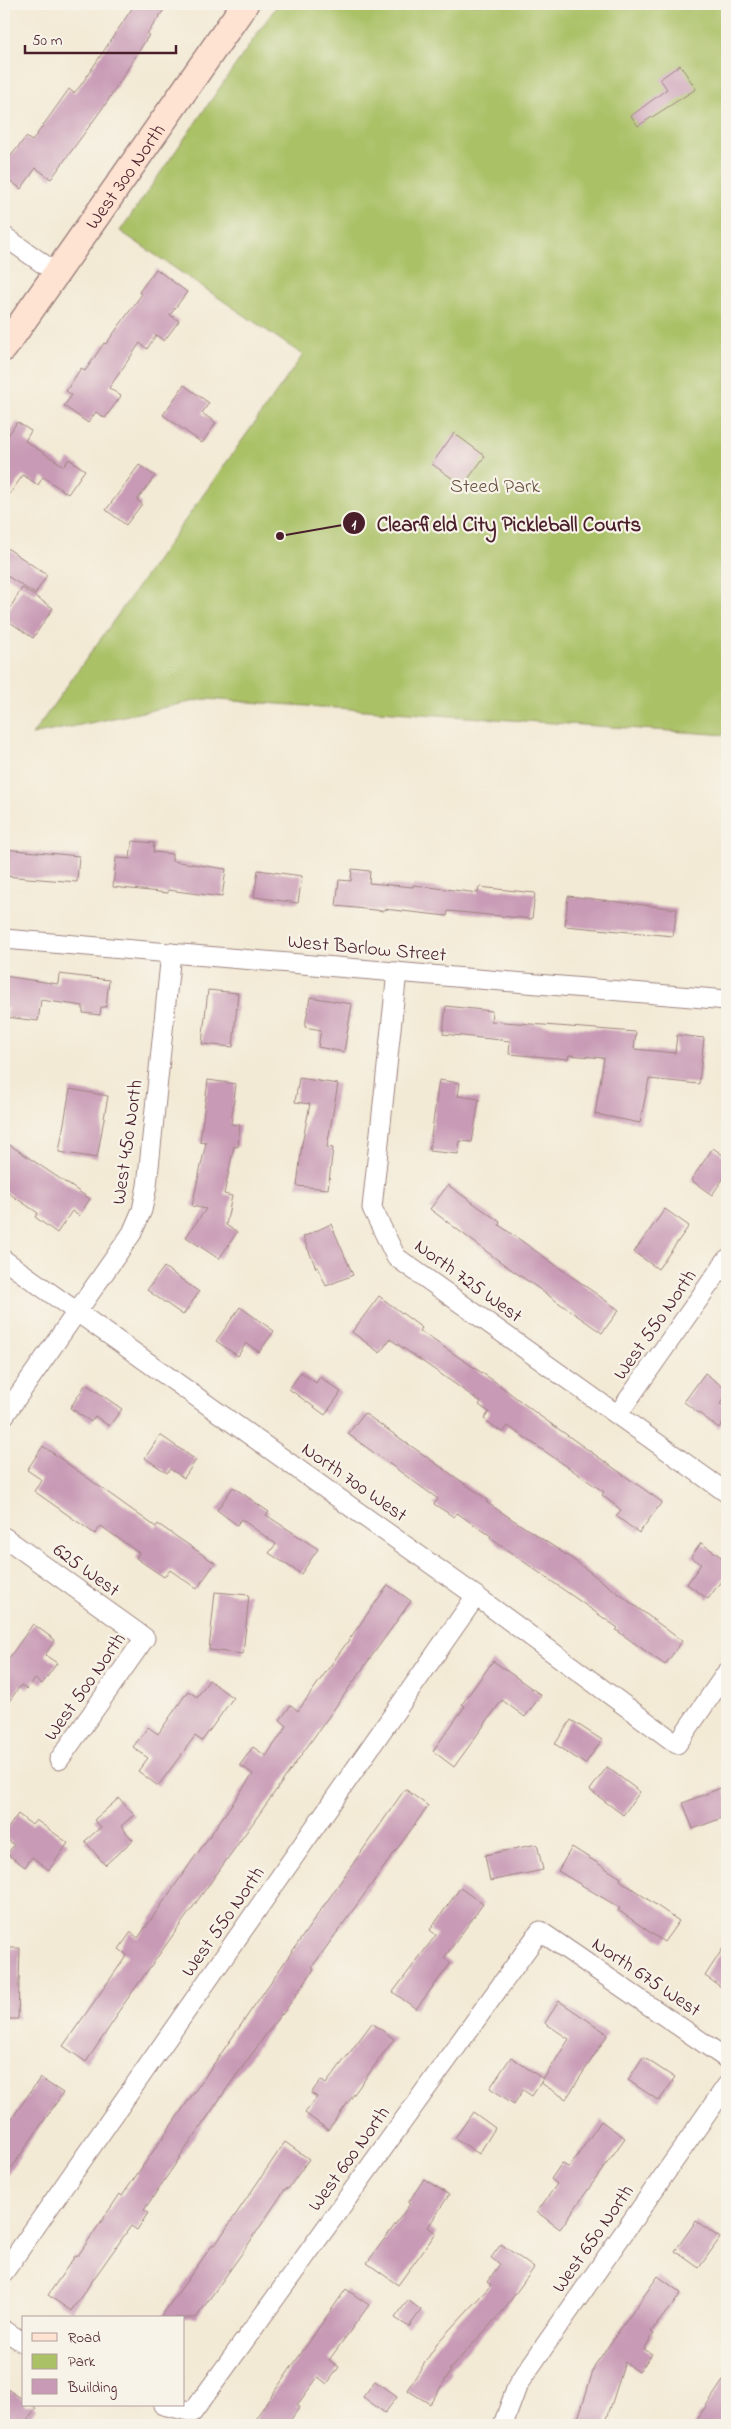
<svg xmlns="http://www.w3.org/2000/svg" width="731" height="2429" font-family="'Indie Flower',sans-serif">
  <rect width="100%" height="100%" fill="#f7f3e8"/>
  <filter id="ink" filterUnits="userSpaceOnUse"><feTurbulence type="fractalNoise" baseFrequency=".02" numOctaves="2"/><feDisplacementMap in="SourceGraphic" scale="10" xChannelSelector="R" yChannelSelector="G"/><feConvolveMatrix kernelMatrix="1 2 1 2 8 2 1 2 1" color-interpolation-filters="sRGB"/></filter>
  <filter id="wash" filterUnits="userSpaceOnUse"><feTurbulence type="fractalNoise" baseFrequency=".0096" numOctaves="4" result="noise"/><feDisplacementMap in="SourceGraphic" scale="20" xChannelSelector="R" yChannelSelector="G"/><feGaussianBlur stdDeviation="1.12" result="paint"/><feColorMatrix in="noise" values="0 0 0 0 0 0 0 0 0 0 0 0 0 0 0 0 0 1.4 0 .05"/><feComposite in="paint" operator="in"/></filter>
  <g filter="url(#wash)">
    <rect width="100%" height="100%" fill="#f3ead5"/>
    <!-- green -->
    <path fill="#aac166" stroke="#7a7048" d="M278 4H727V735L205 699 32 735 303 355 120 231Z"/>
    <g id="blocks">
      <!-- building -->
      <g fill="#c89ab5">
        <path d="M135 4H168L147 34 149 35 107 102 51 179 36 168 21 189 4 176V153L10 157 26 137 32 141 69 89 74 93 81 85Z"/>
        <path d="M680 65 696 89 638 126 631 116 667 89 660 79Z"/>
        <path d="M156 269 187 292 170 315 179 321 164 341 156 335 147 349 140 343 109 388 121 396 105 418 96 412 88 423 64 406 72 395 66 391 81 368 85 371 104 343 106 344 142 294 139 292Z"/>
        <path d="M184 385 209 403 202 413 216 423 202 443 163 415Z"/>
        <path d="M17 422 31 431 25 441 64 466 69 459 85 470 68 494 43 477 38 485 23 475 4 502V442Z"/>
        <path d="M454 433 485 456 463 486 432 464Z"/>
        <path d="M139 465 155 476 137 500 142 504 126 525 106 510Z"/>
        <path d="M4 546 47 575 35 594 4 574Z"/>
        <path d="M22 588 53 608 33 638 4 618Z"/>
        <path d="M132 841 154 843 153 852 172 854V861L226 869 222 897 168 890V893L113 887 116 858 130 859Z"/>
        <path d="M4 849 79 856 77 882 4 876Z"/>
        <path d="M352 869 370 871 369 883 413 887V885L478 893 479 887 535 893 532 919 448 911 447 916 384 909V911L336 906 339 880 351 881Z"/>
        <path d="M258 870 302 876 298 903 254 897Z"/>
        <path d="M568 896 677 909 673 936 565 926Z"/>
        <path d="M59 974 109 980 106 1007H101L100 1015 83 1013V1006L41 1000 38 1021 6 1017 8 1008H4V976L58 984Z"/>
        <path d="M208 990 238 993 233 1047 202 1044Z"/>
        <path d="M310 997 352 1004 344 1052 318 1047 321 1030 305 1027Z"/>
        <path d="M446 1006 492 1011 491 1021 636 1032 634 1049 675 1053 677 1035 704 1038 699 1084 649 1079 640 1123 595 1114 604 1058 569 1055 568 1059 509 1054 510 1041 443 1034Z"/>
        <path d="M299 1078 338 1084 327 1147 333 1148 328 1189 297 1186 302 1144 310 1104 295 1102Z"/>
        <path d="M208 1080 236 1084 231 1124 240 1125 238 1147 234 1146 224 1194 232 1196 226 1225 237 1232 219 1259 186 1237 206 1209 192 1206 206 1143 200 1142Z"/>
        <path d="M439 1080 460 1083 458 1096 479 1099 472 1142 460 1141 458 1154 429 1151Z"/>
        <path d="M70 1089 108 1096 97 1158 59 1152Z"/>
        <path d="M4 1141 90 1199 79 1216 72 1211 57 1233 35 1217 38 1213 4 1190Z"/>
        <path d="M713 1148 727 1158V1173L712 1195 691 1180Z"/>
        <path d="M448 1185 500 1222 499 1225 619 1310 602 1333 502 1263 430 1209Z"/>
        <path d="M665 1209 689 1226 658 1269 634 1252Z"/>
        <path d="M331 1224 353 1275 326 1286 318 1267 316 1268 303 1237Z"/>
        <path d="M164 1267 199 1292 183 1315 147 1290Z"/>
        <path d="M379 1296 422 1328 420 1331 494 1381 540 1416 662 1502 639 1533 616 1516 621 1510 602 1495 604 1492 508 1426 503 1433 484 1419 489 1412 479 1405 481 1402 390 1339 380 1353 352 1332Z"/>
        <path d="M240 1307 274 1331 259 1352 246 1343 238 1356 216 1341Z"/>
        <path d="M301 1372 316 1383 320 1377 341 1392 325 1415 289 1389Z"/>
        <path d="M705 1373 727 1390V1394L720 1404 727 1409V1416L719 1428 684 1402Z"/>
        <path d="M86 1384 122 1409 109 1426 95 1416 91 1422 70 1408Z"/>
        <path d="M364 1413 488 1500 486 1502 571 1558 682 1641 665 1665 616 1630 618 1628 490 1538 491 1536 457 1513 454 1517 434 1504 438 1499 348 1434Z"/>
        <path d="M160 1435 196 1460 184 1478 170 1469 167 1473 145 1458Z"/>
        <path d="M43 1446 156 1527 158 1524 215 1563 197 1589 170 1570 164 1577 136 1558 139 1553 101 1526 95 1534 34 1491 42 1480 27 1470Z"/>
        <path d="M233 1487 269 1512 266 1515 318 1549 301 1574 269 1553 276 1544 241 1519 237 1525 217 1510Z"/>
        <path d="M701 1543 727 1561V1573L708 1599 687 1584 701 1564 691 1557Z"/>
        <path d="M388 1585 411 1601 116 2015 117 2016 86 2062 63 2046 127 1955 119 1949 131 1932 138 1938 253 1774 240 1765 253 1747 266 1756 287 1726 280 1720 291 1705 298 1711Z"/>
        <path d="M215 1592 249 1595 243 1654 209 1650Z"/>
        <path d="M33 1624 55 1640 45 1655 57 1663 42 1684 35 1679 27 1689 21 1685 4 1708V1665Z"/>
        <path d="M493 1661 541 1695 525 1717 502 1700 454 1767 433 1751 465 1706 462 1704Z"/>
        <path d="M209 1680 233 1698 202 1741 195 1736 158 1786 138 1771 148 1758 133 1747 148 1727 158 1734 188 1691 197 1697Z"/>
        <path d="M571 1720 602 1740 585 1764 555 1744Z"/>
        <path d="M607 1767 640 1792 623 1815 590 1790Z"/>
        <path d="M723 1787 727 1797V1816L693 1829 683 1803Z"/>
        <path d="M405 1789 428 1806 312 1967 314 1969 282 2015 281 2014 228 2087 144 2210 148 2213 137 2230 131 2226 71 2311 48 2295 75 2256 77 2257 120 2194 122 2196Z"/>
        <path d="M119 1798 134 1815 121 1826 133 1840 105 1865 85 1841 101 1827 94 1820Z"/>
        <path d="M18 1814 32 1825 36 1820 68 1843 49 1870 32 1857 25 1867 7 1854 14 1845 4 1837V1834Z"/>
        <path d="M537 1844 543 1870 490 1881 485 1855Z"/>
        <path d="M572 1847 621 1878 620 1880 679 1921 664 1942 618 1910 620 1908 558 1871Z"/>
        <path d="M460 1888 483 1904 444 1958 451 1963 416 2009 393 1992 436 1935 430 1930Z"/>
        <path d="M727 1942V1991L705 1976Z"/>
        <path d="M4 1948H20L18 2019H4Z"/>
        <path d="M559 2001 608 2034 566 2099 541 2083 569 2039 545 2023Z"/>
        <path d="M372 2023 394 2039 328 2130 305 2113 317 2097 311 2093 321 2080 326 2084Z"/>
        <path d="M511 2057 543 2079 532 2096 523 2090 514 2104 490 2088Z"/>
        <path d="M643 2057 675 2078 659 2101 628 2080Z"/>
        <path d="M40 2078 63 2093 4 2179V2130Z"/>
        <path d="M473 2112 495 2128 479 2154 455 2138Z"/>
        <path d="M601 2121 625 2138 560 2229 537 2212 557 2184 551 2179 562 2163 569 2168Z"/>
        <path d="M285 2142 309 2159 288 2189 286 2188 245 2249 196 2318H160L213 2244 215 2245Z"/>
        <path d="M424 2179 449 2195 428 2227 436 2233 398 2285 367 2263 410 2204 408 2203Z"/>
        <path d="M696 2221 720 2238 699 2268 675 2251Z"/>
        <path d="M501 2244 534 2268 502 2312 449 2370 451 2371 430 2404 407 2390 439 2341 491 2285 487 2282 500 2264 491 2258Z"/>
        <path d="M658 2276 681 2293 651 2332 654 2334 644 2349 652 2354 639 2372 625 2362 605 2425H576L595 2365Z"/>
        <path d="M346 2289 369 2305 329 2360 339 2367 327 2384 318 2377 297 2405 300 2407 287 2425H251Z"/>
        <path d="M408 2300 421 2310 409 2327 395 2318Z"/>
        <path d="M727 2375V2425H693Z"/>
        <path d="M375 2381 397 2397 385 2413 363 2397Z"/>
        <path d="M4 2387 24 2400V2405H32L36 2408 25 2425H14L4 2419Z"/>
      </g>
    </g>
  </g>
  <g filter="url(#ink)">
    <use href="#blocks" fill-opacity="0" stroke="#9e8480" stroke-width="1"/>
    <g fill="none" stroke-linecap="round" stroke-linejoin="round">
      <!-- street casing -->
      <g stroke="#9e8480" stroke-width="21">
        <g id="street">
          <path d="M4 236 56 273"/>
          <path d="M4 939 727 1000"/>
          <path d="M397 972 372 1208 396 1257 727 1493"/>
          <path d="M4 1260 476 1596 677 1744 727 1672"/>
          <path d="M618 1414 727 1259"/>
          <path d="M4 1416 132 1233 142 1210 147 1186 171 953"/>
          <path d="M4 1537 145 1638 59 1760"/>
          <path d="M4 2272 476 1596"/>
          <path d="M4 2330 24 2343"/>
          <path d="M163 2405 193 2412 540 1931 727 2059"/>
          <path d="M504 2422 518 2384 727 2085"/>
        </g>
      </g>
      <!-- secondary casing -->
      <g stroke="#9e8480" stroke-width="29">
        <g id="secondary">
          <path id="s1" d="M4 348 245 4"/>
        </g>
      </g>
      <!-- street -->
      <use href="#street" stroke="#fff" stroke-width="19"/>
      <!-- secondary -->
      <use href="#secondary" stroke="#fee3d2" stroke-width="26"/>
    </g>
  </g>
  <g text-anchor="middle" stroke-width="4.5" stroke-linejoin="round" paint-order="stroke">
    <!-- street labels -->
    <g font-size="20" fill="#4a1f2b" stroke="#f7f3e8">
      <text dy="7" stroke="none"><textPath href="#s1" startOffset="210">West 300 North</textPath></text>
      <text transform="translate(367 947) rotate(5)" y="7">West Barlow Street</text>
      <text transform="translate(126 1142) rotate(-82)" y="7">West 450 North</text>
      <text transform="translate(469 1280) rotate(36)" y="7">North 725 West</text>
      <text transform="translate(654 1324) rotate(-55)" y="7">West 550 North</text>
      <text transform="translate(355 1481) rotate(35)" y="7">North 700 West</text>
      <text transform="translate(87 1569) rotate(36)" y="7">625 West</text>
      <text transform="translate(84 1686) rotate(-55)" y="7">West 500 North</text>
      <text transform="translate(222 1921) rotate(-55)" y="7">West 550 North</text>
      <text transform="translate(647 1976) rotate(34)" y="7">North 675 West</text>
      <text transform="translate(348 2158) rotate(-54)" y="7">West 600 North</text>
      <text transform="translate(592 2238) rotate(-55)" y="7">West 650 North</text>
    </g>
    <!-- park labels -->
    <g font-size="20" fill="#67503d" stroke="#f7f3e8">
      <text x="495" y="492">Steed Park</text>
    </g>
  </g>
  <!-- callouts -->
  <path fill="none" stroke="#4a1f2b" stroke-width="2" d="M280 536L354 523"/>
  <g fill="#4a1f2b" stroke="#f7f3e8" stroke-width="2">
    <circle cx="280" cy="536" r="5"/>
    <circle cx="354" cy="523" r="12"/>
  </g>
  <g font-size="15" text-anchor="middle" font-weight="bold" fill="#fff">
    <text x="354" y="529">1</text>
  </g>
  <g font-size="21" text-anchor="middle" font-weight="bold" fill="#4a1f2b" stroke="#f7f3e8" stroke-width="4.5" stroke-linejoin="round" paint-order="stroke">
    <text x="509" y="531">Clearfield City Pickleball Courts</text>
  </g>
  <!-- margin -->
  <rect width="731" height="2429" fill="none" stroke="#f7f3e8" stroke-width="20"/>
  <!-- legend -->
  <rect x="22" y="2316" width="162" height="90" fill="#f7f3e8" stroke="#b29e9c"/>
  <rect x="32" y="2333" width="25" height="8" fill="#fee3d2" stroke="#b29e9c"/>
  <text x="68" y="2342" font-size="15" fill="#4a1f2b">Road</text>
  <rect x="32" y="2354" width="25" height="15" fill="#aac166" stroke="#b29e9c"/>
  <text x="68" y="2366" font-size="15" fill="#4a1f2b">Park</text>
  <rect x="32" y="2379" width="25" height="15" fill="#c89ab5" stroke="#b29e9c"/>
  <text x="68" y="2392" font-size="15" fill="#4a1f2b">Building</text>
  <!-- scale -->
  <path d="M25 45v8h151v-8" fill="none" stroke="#4a1f2b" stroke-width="2.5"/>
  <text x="32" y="45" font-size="15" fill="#4a1f2b" stroke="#f7f3e8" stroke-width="4" paint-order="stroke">50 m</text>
</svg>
